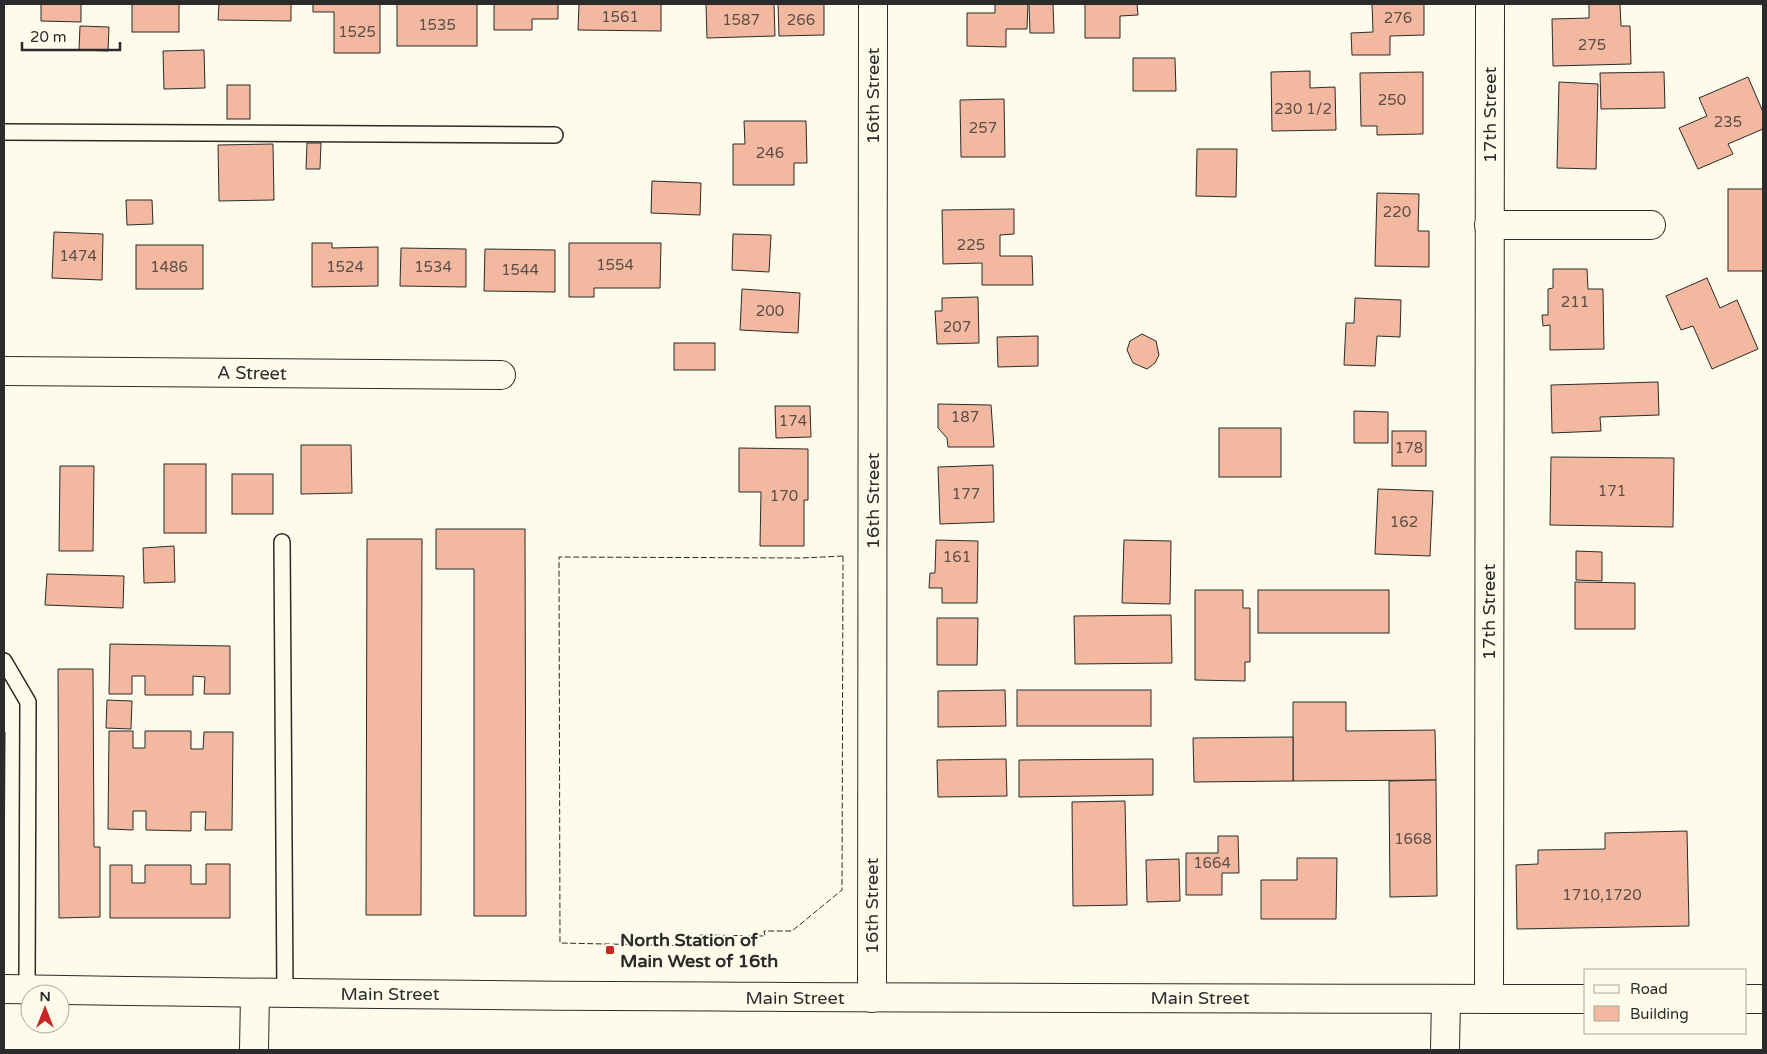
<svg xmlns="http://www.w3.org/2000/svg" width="1767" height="1054" font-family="'Varela Round',sans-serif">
  <rect width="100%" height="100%" fill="#fdfbea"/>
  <!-- building -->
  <g fill="#f2b8a0" stroke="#2b2b2b">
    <path d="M41 4H81V22L41 21Z"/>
    <rect x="132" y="4" width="47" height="28"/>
    <path d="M219 4H291V21L218 20Z"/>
    <path d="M313 4H380V53H334V12H313Z"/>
    <rect x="397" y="4" width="80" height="42"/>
    <path d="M494 4H558V19H532V30H494Z"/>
    <path d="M579 4H661V31L578 30Z"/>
    <path d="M706 4H774L775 36 707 38Z"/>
    <path d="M778 4H824V35L779 36Z"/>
    <path d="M995 4H1028L1027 29H1006V47L967 46V13H995Z"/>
    <path d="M1029 4H1053L1054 33H1030Z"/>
    <path d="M1085 4H1137L1138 15 1120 16V38H1085Z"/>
    <path d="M1372 4H1424V35L1390 36V55H1352L1351 33 1373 32Z"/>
    <path d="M1589 4H1620L1621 26H1630L1631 64 1553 66 1552 19 1589 18Z"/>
    <path d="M80 26 109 27 108 51 79 50Z"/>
    <path d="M204 50 205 88 164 89 163 51Z"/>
    <path d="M1133 58H1175L1176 91H1133Z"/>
    <path d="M1310 71V88L1335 87 1336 130 1272 131 1271 72Z"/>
    <path d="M1423 72V134L1377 135V126H1361L1360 73Z"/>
    <path d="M1664 72 1665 108 1601 109 1600 73Z"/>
    <path d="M1748 77 1763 112V129L1728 144 1733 154 1698 169 1679 128 1707 116 1699 98Z"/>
    <path d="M1559 82 1598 84 1596 169 1557 168Z"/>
    <rect x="227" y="85" width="23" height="34"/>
    <path d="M1004 99 1005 157H961L960 100Z"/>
    <path d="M744 121H806L807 163H794V185H733V144H745Z"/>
    <path d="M307 143H321L320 169H306Z"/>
    <path d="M273 144 274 200 219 201 218 145Z"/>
    <path d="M1197 149H1237L1236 197 1196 196Z"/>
    <path d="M652 181 701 183 700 215 651 213Z"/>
    <rect x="1728" y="189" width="35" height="82"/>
    <path d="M1377 193 1419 194 1418 231H1429V267L1375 266Z"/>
    <path d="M126 200H152L153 224 127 225Z"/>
    <path d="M1014 209V234L1000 235V256H1032L1033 285H982V263L943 264 942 210Z"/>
    <path d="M54 232 103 234 102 280 52 278Z"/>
    <path d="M733 234 771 235 769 272 732 270Z"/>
    <path d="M312 243H332V248L378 247V286L312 287Z"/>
    <path d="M569 243H661L660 288H594V297H569Z"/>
    <rect x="136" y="245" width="67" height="44"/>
    <path d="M401 248 466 249V287L400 286Z"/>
    <path d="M485 249 555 250V292L484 291Z"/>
    <path d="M1553 269H1587L1588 289H1603L1604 349 1550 350V325L1543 326 1542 315H1548V289L1553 288Z"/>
    <path d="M1707 278 1720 308 1737 300 1758 349 1712 369 1693 326 1681 330 1666 296Z"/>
    <path d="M742 289 800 293 798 333 740 330Z"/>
    <path d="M978 297 979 343 937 344 935 311H942V298Z"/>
    <path d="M1355 298 1401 300 1400 337 1377 336 1375 366 1344 365 1346 323H1354Z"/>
    <path d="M1142 334 1156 341 1159 355 1155 363 1147 369 1133 363 1127 350 1130 341Z"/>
    <path d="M1038 336V366L998 367 997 337Z"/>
    <rect x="674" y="343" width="41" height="27"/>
    <path d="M1658 382 1659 415 1600 417 1601 431 1552 433 1551 385Z"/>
    <path d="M938 404 991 405 994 447H948L947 438 938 428Z"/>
    <path d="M775 406H810L811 437 776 438Z"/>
    <path d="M1354 411 1388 412V443H1354Z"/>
    <rect x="1219" y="428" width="62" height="49"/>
    <rect x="1392" y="431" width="34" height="35"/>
    <path d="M301 445H351L352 493 301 494Z"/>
    <path d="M739 448 808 449V500H804V546H760L761 492H739Z"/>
    <path d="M1551 457 1674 458 1673 527 1550 525Z"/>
    <rect x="164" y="464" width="42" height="69"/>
    <path d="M993 465 994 522 940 524 938 467Z"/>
    <path d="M60 466H94L93 551H59Z"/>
    <rect x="232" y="474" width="41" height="40"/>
    <path d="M1378 489 1433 491 1430 556 1375 554Z"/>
    <path d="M436 529H525L526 916H474V569H436Z"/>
    <path d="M367 539H422L421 915H366Z"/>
    <path d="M936 540 978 541 977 603H942V588H929L930 573H935Z"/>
    <path d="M1124 540 1171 541 1170 604 1122 603Z"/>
    <path d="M174 546 175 582 144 583 143 548Z"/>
    <path d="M1576 551 1602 552V581L1576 580Z"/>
    <path d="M47 574 124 576 123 608 45 605Z"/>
    <path d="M1575 582 1635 583V629H1575Z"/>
    <path d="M1195 590H1243V608H1250V662H1245V681L1195 680Z"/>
    <rect x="1258" y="590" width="131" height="43"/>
    <path d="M1171 615 1172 663 1075 664 1074 616Z"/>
    <path d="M937 618H978L977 665H937Z"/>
    <path d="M110 644 230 646V694H204L205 677 193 676V695H145V676H132V694H109Z"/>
    <path d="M58 669H93L94 847H100V917L59 918Z"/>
    <path d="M1005 690 1006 726 938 727V691Z"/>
    <rect x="1017" y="690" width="134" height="36"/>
    <path d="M107 700 132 701 131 729 106 728Z"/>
    <path d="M1293 702H1346V731L1435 730 1436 780 1293 781Z"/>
    <path d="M109 731H133V748H145V731H191V749H203L204 732H233L232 830H205L206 812H191V831L146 830V811H133V830L108 829Z"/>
    <path d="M4 732H5L4 916Z"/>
    <path d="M1293 737V781L1194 782 1193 738Z"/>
    <path d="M1006 759 1007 796 938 797 937 760Z"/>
    <path d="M1153 759V795L1019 797V760Z"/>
    <path d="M1436 780 1437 896 1390 897 1389 781Z"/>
    <path d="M1125 801 1127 905 1073 906 1072 802Z"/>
    <path d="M1687 831 1689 926 1517 929 1516 865 1538 864V850L1605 849V833Z"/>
    <path d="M1218 836H1238L1239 873H1222V895H1186V853H1218Z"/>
    <path d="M1297 858H1337L1336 919H1261V880H1297Z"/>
    <path d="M1179 859 1180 901 1147 902 1146 860Z"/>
    <path d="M206 864H230V918H110V865H132V883H145V865H191V884H206Z"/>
  </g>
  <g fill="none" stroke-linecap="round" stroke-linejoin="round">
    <!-- lane casing -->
    <g stroke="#2b2b2b" stroke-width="18">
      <g id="lane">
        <path d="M4 132 555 135"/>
        <path d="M282 542 285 994"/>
        <path d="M4 661 28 702 27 990"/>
      </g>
    </g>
    <!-- street casing -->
    <g stroke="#2b2b2b" stroke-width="30">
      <g id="street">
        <path d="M1489 225H1651"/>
        <path d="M4 371 501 375"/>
        <path d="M872 998 873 4"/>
        <path d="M1489 999 1490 4"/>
        <path d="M254 1050 255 994"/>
        <path d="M1445 1050 1446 999"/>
      </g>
    </g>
    <!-- primary casing -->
    <g stroke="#2b2b2b" stroke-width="30">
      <g id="primary">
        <path d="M4 989C531 998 1058 998 1586 999"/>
        <path d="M1746 999H1763"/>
      </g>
    </g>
    <!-- lane -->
    <use href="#lane" stroke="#fdfbea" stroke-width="15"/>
    <!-- street -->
    <use href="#street" stroke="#fdfbea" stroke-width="28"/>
    <!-- primary -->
    <use href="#primary" stroke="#fdfbea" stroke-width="28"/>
    <!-- fence -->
    <path stroke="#2b2b2b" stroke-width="1" stroke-dasharray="6 2.5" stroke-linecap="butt" d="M843 556 842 890 792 931H764L765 936 700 935 697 946 560 943 559 557 802 558Z"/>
  </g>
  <!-- markers -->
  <rect fill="#c62828" stroke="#fdfbea" stroke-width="2" x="605" y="945" width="10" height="10" rx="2.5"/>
  <g text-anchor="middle" stroke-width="4" stroke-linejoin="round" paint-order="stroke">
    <!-- number labels -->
    <g font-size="15" fill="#5d4e48">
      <text x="620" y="22">1561</text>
      <text x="1398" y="23">276</text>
      <text x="741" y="25">1587</text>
      <text x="801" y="25">266</text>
      <text x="437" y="30">1535</text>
      <text x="357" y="37">1525</text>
      <text x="1592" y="50">275</text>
      <text x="1392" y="105">250</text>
      <text x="1303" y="114">230 1/2</text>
      <text x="1728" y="127">235</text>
      <text x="983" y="133">257</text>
      <text x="770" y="158">246</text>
      <text x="1397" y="217">220</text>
      <text x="971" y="250">225</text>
      <text x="78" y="261">1474</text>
      <text x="615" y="270">1554</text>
      <text x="169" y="272">1486</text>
      <text x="345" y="272">1524</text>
      <text x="433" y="272">1534</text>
      <text x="520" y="275">1544</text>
      <text x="1575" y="307">211</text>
      <text x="770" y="316">200</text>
      <text x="957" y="332">207</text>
      <text x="965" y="422">187</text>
      <text x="793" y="426">174</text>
      <text x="1409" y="453">178</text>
      <text x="1612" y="496">171</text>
      <text x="966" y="499">177</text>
      <text x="784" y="501">170</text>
      <text x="1404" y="527">162</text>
      <text x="957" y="562">161</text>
      <text x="1413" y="844">1668</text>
      <text x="1212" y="868">1664</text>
      <text x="1602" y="900">1710,1720</text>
    </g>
    <!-- street labels -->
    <g font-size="18" fill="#2b2b2b" stroke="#fdfbea">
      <text transform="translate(873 96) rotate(-90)" y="6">16th Street</text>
      <text transform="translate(1490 115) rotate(-90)" y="6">17th Street</text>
      <text transform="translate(252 373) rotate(1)" y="6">A Street</text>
      <text transform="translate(873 501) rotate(-90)" y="6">16th Street</text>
      <text transform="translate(1489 612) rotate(-90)" y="6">17th Street</text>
      <text transform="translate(872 906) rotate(-90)" y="6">16th Street</text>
      <text x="390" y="1000">Main Street</text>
      <text x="795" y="1004">Main Street</text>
      <text x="1200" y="1004">Main Street</text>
    </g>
    <!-- poi labels -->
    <g font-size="18" font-weight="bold" fill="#2b2b2b" stroke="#fdfbea" text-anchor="start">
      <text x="620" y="946">North Station of<tspan x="620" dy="21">Main West of 16th</tspan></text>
    </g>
  </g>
  <!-- border -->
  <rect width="1767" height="1054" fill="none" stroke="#2b2b2b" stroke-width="10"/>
  <!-- legend -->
  <rect x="1584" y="969" width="162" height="65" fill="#fdfbea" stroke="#a9a89e"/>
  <rect x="1594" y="985" width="25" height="8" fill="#fdfbea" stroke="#a9a89e"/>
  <text x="1630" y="994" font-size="15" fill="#2b2b2b">Road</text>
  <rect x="1594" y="1006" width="25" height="15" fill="#f2b8a0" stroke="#a9a89e"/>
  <text x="1630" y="1019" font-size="15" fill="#2b2b2b">Building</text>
  <!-- north arrow -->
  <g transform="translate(45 1009)"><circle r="24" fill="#fdfbea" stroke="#a9a89e"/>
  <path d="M0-4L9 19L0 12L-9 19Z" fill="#c62828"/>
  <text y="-8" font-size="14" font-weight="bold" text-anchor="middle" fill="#2b2b2b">N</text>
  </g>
  <!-- scale -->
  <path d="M22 42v8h98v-8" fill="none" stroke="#2b2b2b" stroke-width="2.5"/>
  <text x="30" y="42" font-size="15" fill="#2b2b2b" stroke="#fdfbea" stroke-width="4" paint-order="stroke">20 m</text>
</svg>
